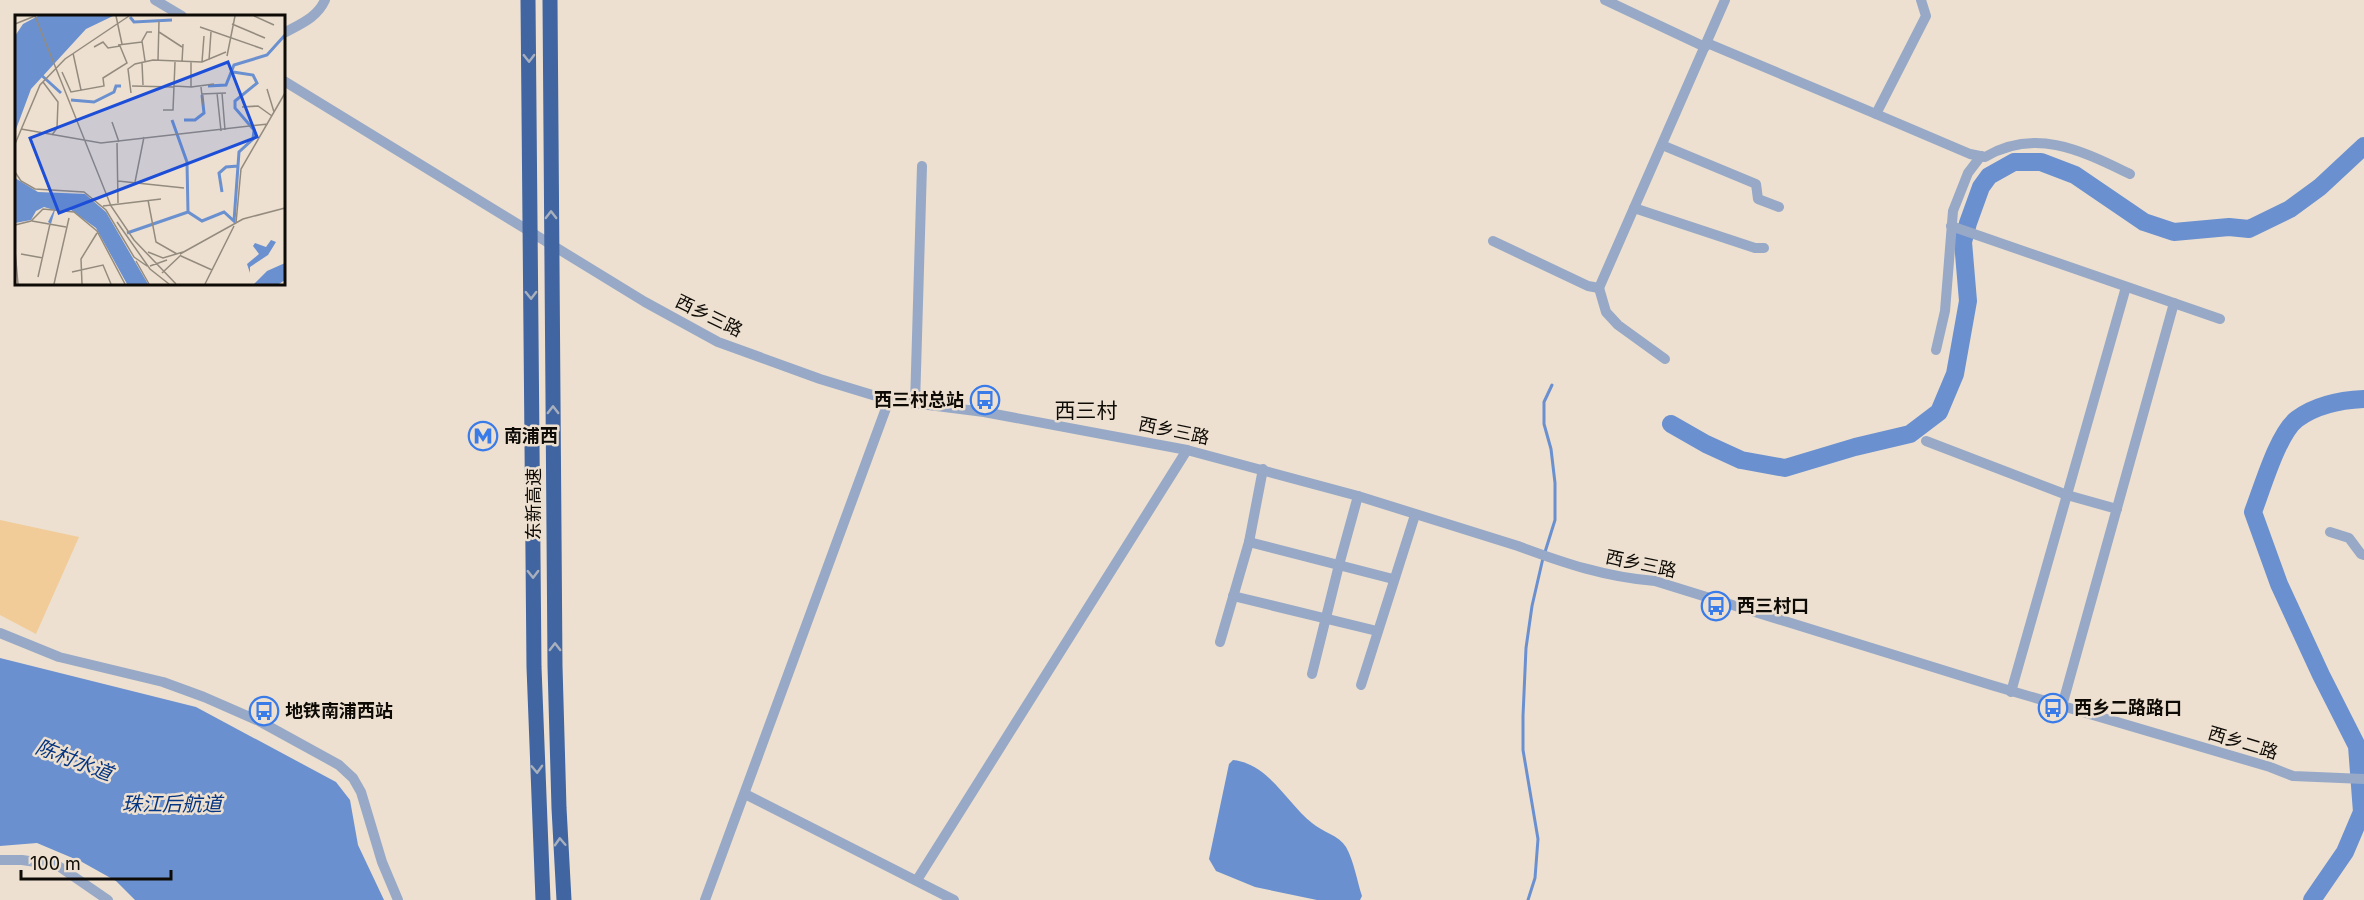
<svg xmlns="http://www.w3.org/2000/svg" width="2364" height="900" font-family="Inter,'Noto Sans SC',sans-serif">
  <rect width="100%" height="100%" fill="#ede0d0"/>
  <!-- green -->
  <path fill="#f1cc98" d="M0 520 79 537 36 634 0 615Z"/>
  <!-- water -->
  <g fill="#6a90d0">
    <path d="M0 658 196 707 336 782 350 800 358 845 384 900H135L116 881 82 862 37 843 0 846Z"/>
    <path d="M1233 760C1269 764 1286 802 1312 823 1322 832 1339 835 1346 847 1354 861 1357 881 1362 896L1360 900H1317L1255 887 1216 871 1209 859 1229 764Z"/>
  </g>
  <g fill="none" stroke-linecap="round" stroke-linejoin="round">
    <!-- stream -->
    <g stroke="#6a90d0" stroke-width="3">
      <path d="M1545 552 1555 520V483L1551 449 1544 424V402L1552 385"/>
      <path d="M1528 900 1535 878 1538 839 1523 750V716L1526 648 1532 606 1543 558"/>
    </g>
    <!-- river -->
    <g stroke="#6a90d0" stroke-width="18">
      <path d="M1671 424 1706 444 1741 460 1785 468 1855 447 1910 434 1939 412 1955 374 1968 301 1963 242 1968 223 1981 187 1989 176 2014 162H2041L2075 175 2144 222 2174 232 2229 227 2249 229 2290 209 2320 187 2364 146"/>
      <path d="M2312 900 2345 852 2362 812 2357 746 2321 675 2279 584 2253 512C2262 489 2278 433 2297 419 2316 405 2341 400 2364 399"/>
    </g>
    <!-- minor -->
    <g stroke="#97a9c6" stroke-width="10">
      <path d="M155 0 182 16"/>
      <path d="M1605 0 1705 47"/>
      <path d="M284 33C300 24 317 18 325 0"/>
      <path d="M1707 43 1876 114 1926 16 1921 0"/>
      <path d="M284 81 645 302 718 342 820 379 889 400 984 412 1187 450 1358 496 1518 546C1564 563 1605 577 1655 581L1991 685 2270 767 2293 776 2364 779"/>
      <path d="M1876 114 1970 154 1985 157C2036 127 2082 151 2130 174"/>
      <path d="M1662 145 1756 184 1758 199 1779 207"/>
      <path d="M1634 208 1755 248H1764"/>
      <path d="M1951 226 2220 319"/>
      <path d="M1493 241 1588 286 1599 288 1725 0"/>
      <path d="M1599 288 1606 312 1618 325 1665 359"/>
      <path d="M1936 350 1945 311 1953 211 1968 173 1981 156"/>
      <path d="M915 405 922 166"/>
      <path d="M1926 441 2067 495 2117 509"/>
      <path d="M2330 532 2349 538 2361 554 2364 555"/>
      <path d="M1249 542 1393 579"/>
      <path d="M1233 596 1377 631"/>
      <path d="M0 633 59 657 163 682 204 697 259 721 339 765 353 778 361 792 382 862 398 900"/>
      <path d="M1220 642 1249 542 1263 469"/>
      <path d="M1312 674 1339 565 1358 496"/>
      <path d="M1361 685 1415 515"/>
      <path d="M2011 692 2126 287"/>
      <path d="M2062 706 2174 303"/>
      <path d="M745 794 954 900"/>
      <path d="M0 860H22L57 865 108 900"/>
      <path d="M917 880 1187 450"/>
      <path d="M705 900 889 400"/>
    </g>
    <!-- highway-bridge -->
    <g stroke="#4065a1" stroke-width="15">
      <path d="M528 0 534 667 543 900"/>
      <path d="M550 0 555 666 559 808 564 900"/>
    </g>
  </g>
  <!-- one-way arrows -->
  <defs><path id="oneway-chevron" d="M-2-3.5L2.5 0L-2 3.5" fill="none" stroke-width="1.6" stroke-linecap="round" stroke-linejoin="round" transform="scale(1.5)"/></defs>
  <g stroke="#a8afbd">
    <use href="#oneway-chevron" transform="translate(529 58) rotate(89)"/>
    <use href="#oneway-chevron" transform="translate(551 215) rotate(-90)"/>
    <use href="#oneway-chevron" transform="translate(531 295) rotate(89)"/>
    <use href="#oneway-chevron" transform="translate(553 410) rotate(-90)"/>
    <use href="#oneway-chevron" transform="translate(533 574) rotate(89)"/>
    <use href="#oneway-chevron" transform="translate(555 647) rotate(-90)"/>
    <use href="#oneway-chevron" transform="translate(537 769) rotate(88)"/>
    <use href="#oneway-chevron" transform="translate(560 842) rotate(-93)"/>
  </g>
  <!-- icons -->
  <defs>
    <g id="bus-ring" transform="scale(1.5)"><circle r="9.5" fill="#ede0d0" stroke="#387be9" stroke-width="1.5"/><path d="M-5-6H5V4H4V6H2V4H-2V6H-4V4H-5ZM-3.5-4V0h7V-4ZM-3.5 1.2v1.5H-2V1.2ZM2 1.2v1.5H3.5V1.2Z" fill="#387be9"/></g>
    <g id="metro-ring" transform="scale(1.5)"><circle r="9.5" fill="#ede0d0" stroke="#387be9" stroke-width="1.5"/><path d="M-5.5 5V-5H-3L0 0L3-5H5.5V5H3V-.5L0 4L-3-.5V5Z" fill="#387be9"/></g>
  </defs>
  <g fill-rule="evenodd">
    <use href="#bus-ring" x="985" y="400"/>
    <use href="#metro-ring" x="483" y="436"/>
    <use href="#bus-ring" x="1716" y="606"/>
    <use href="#bus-ring" x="2053" y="708"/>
    <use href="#bus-ring" x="264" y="711"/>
  </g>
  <g text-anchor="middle" stroke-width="5" stroke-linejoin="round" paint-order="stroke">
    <!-- street labels -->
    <g font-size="18" fill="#0e0b06" stroke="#ede0d0">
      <text transform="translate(709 316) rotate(26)" y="6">西乡三路</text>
      <text transform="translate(1174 431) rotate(12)" y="6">西乡三路</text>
      <text transform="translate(534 504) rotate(-90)" y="6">东新高速</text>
      <text transform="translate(1641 564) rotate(12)" y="6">西乡三路</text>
      <text transform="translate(2243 743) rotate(17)" y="6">西乡二路</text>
    </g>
    <!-- poi labels -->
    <g font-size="18" font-weight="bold" fill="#0e0b06" stroke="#ede0d0" text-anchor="start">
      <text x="964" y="406" text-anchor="end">西三村总站</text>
      <text x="504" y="442">南浦西</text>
      <text x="1737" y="612">西三村口</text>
      <text x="2074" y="714">西乡二路路口</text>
      <text x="285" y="717">地铁南浦西站</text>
    </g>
    <!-- water labels -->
    <g font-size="20" font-style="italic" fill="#063681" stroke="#ede0d0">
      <text transform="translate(74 760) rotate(21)" y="7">陈村水道</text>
      <text x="172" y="811">珠江后航道</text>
    </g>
    <!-- quarter labels -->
    <g font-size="21" fill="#0e0b06" stroke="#ede0d0">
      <text x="1086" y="418">西三村</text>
    </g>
  </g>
  <!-- overview -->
  <g transform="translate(15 15)">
    <rect width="270" height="270" fill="#ede0d0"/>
    <path d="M23 1H98L71 14 16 74 0 117V21L8 9ZM0 163 23 177 70 179 91 197 133 269H112L81 213 56 195H40L36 209 33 207 39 195 29 192 21 196 16 205 0 208ZM256 225 261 227 253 240 235 252V258L232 249 244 239 238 231 240 228 251 232ZM270 248V265L264 269H239L252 256Z" fill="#6a90d0"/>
    <path fill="none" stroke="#6a90d0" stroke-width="3" d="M115 2 119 7 157 5M24 58 46 78M193 71 211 70 219 50 252 40 270 20M56 85 79 87 99 77 101 71H106M157 105 172 147 173 197M169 105H180L189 98 187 80M207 177 204 158 211 152 223 151M112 218 173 197 187 206 209 197 219 206 224 137 238 124 239 115 220 93V86L242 68 238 60 218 57"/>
    <path fill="none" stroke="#948b7f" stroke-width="1.5" d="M20 1 96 191 119 225 161 269M101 1 107 29M239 1 259 10M0 9 20 1M217 9 250 23M185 12 248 34M144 17 167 32M103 30 127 27M58 38 66 75M212 41 220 1M143 45 144 6M194 45 196 17M130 46 127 26 132 17H137M167 47 168 29M187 47 189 21M127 48 128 70M47 57 56 77 89 71 88 63 112 48 105 31 93 33 88 27 79 32M28 67 43 87 42 113 37 120M117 71 159 72M159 71 176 72V47M176 72 199 69M186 72 188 90M252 74 259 97M116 78 113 54 120 49 138 45 187 47 211 37M202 78 206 116M207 78 210 115M186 79 211 78M227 92 243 91 257 101M148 95H158L160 47M97 107 104 127M6 114 86 128 253 109M102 128 103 188M0 129 25 70 50 44 114 1M0 157 6 166 20 174 69 177 91 195 119 242 132 251M103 166 169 173M120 167 129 122M133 185 141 227 162 239M88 191 146 184M17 206 51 212M102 207 135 254 154 269M221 208 226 154 270 78M0 210 16 206 28 194 59 197 82 216 110 269M0 235 3 269M133 237 148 243 168 237M6 239 28 243M165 239 228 204 270 193M166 241 197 255M121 246 134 269M135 251 152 245M57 257 88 250 96 269M147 258 166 240M23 262 35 209M39 269 54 203M67 269 66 244 82 218M190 269 219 211"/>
    <path fill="#1d4ed8" fill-opacity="0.15" stroke="#1d4ed8" stroke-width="3" d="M213 47 242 122 44 198 15 123Z"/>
    <rect width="270" height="270" fill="none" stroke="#0e0b06" stroke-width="3"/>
  </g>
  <!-- scale -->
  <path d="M21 870v9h150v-9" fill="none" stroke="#0e0b06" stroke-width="3"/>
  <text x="30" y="870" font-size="18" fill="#0e0b06" stroke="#ede0d0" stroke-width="4.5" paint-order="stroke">100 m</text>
</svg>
